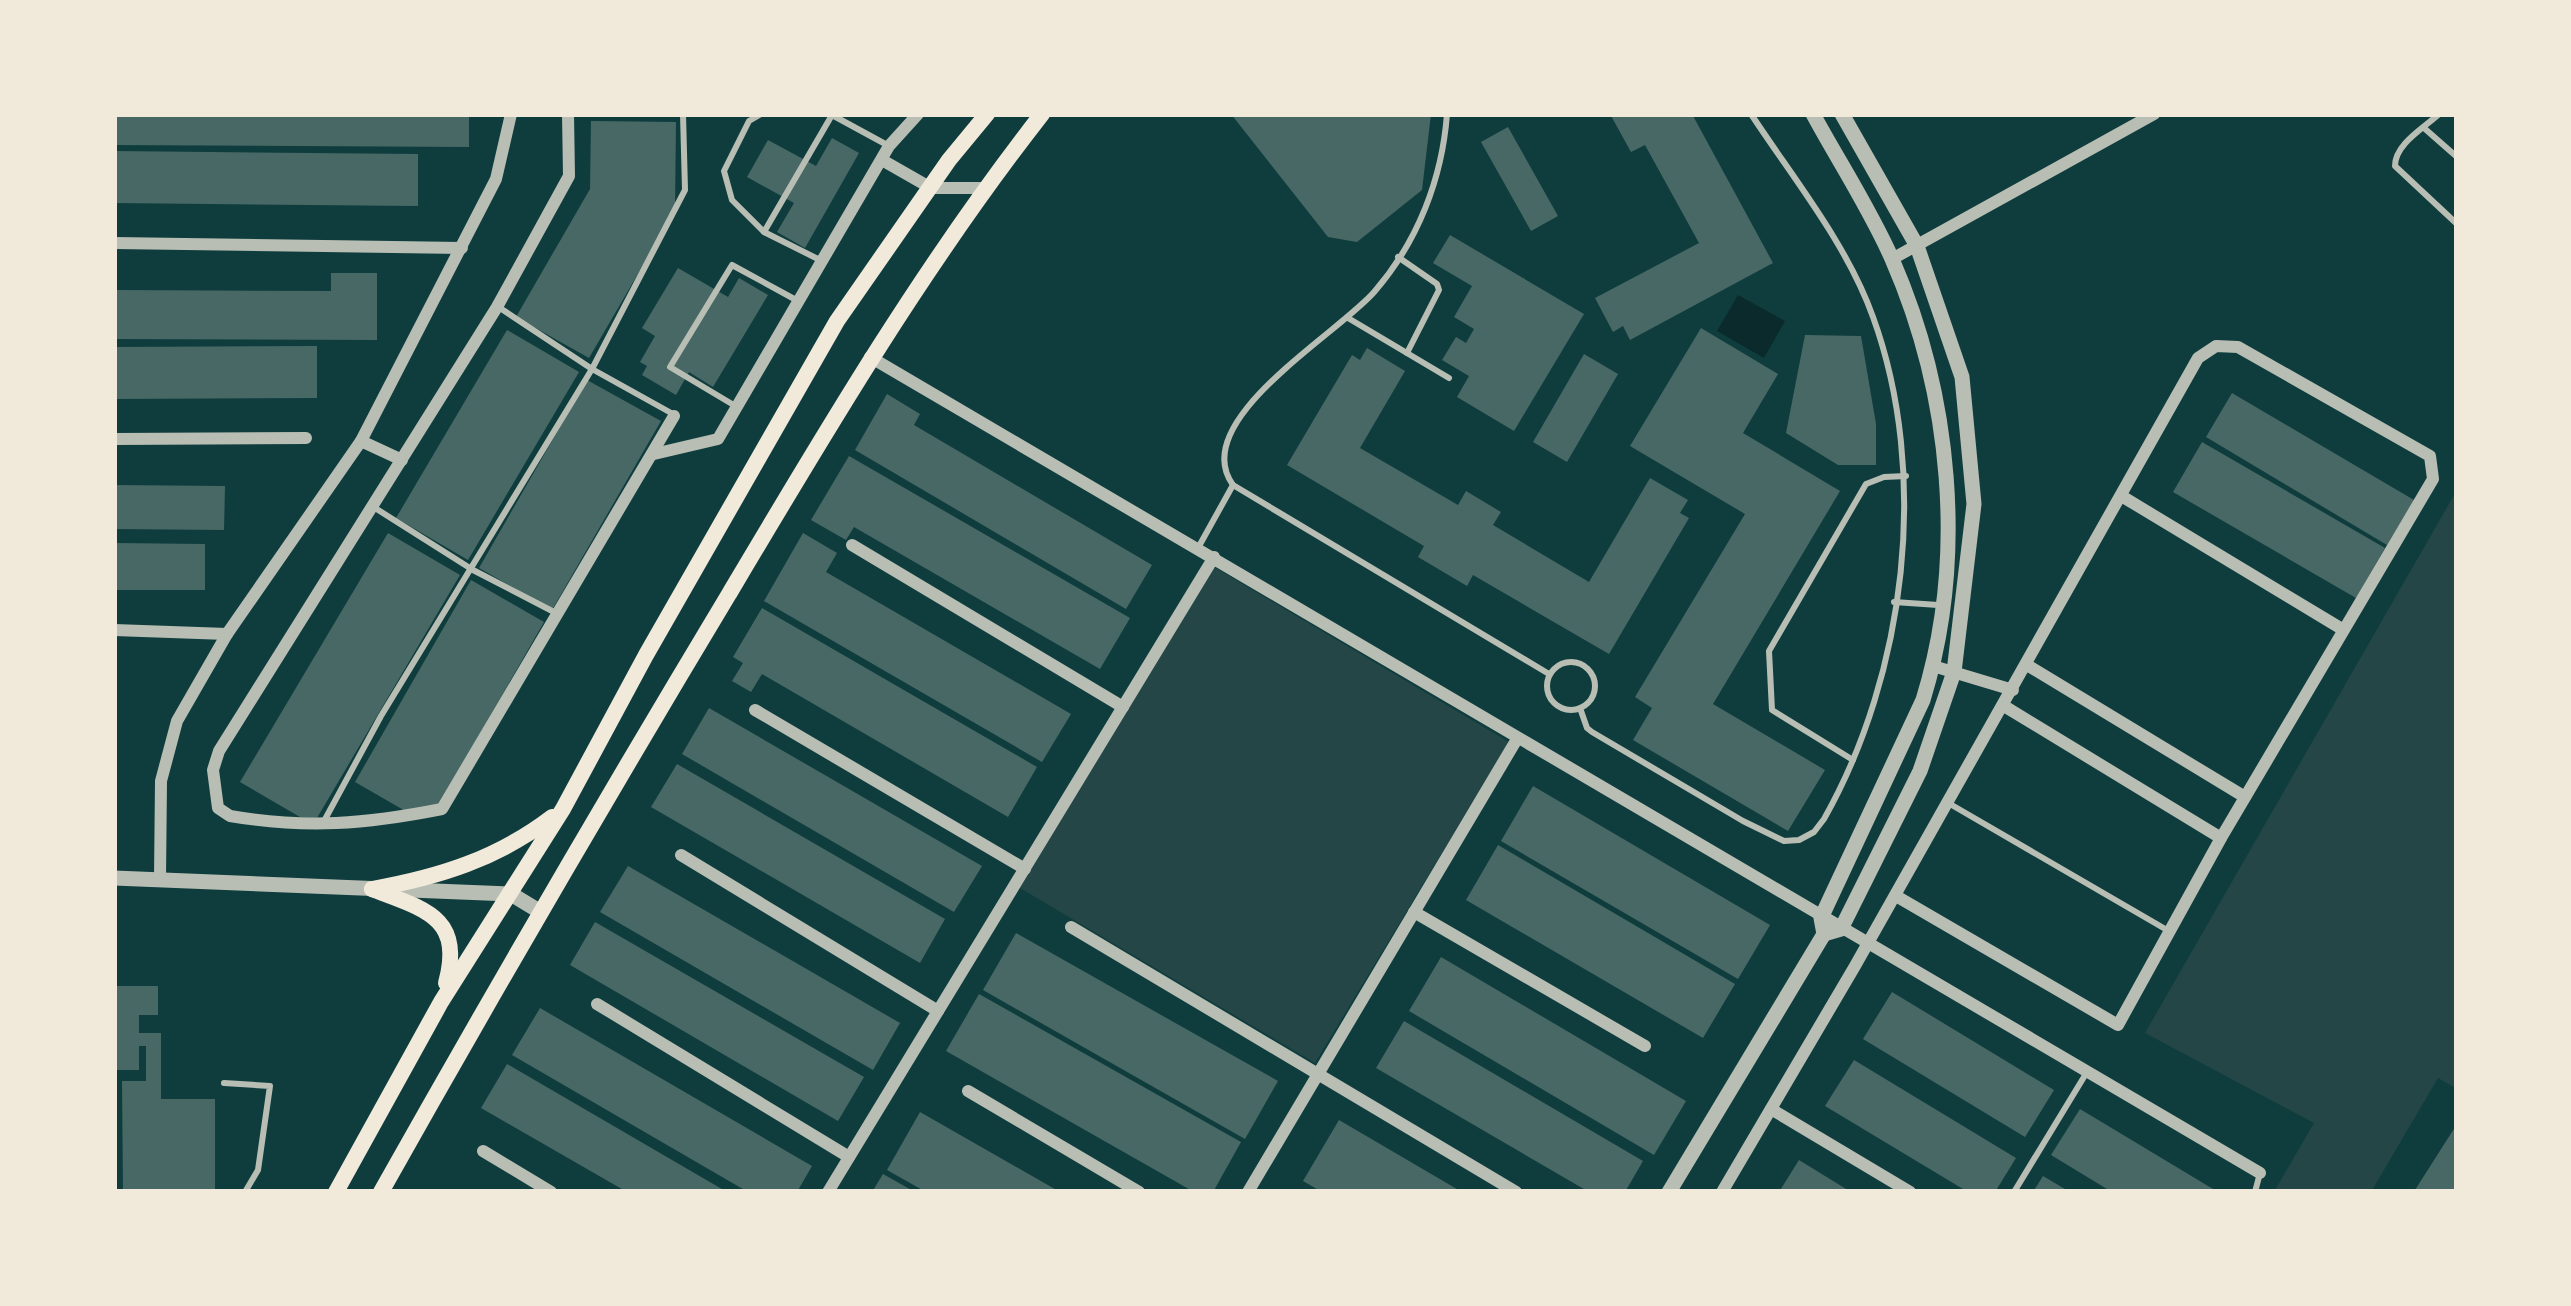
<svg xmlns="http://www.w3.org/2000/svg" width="2571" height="1306" font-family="'Fira Sans',sans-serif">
  <rect width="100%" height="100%" fill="#0f3d3e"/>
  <!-- green -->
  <g fill="#244646">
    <path d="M2457 490V1089L2438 1078 2371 1192H2274L2314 1123 2145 1033Z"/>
    <path d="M1214 567 1509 742 1315 1063 1020 888Z"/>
  </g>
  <!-- water -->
  <path fill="#0a2a2b" d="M1738 295 1785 321 1764 358 1717 331Z"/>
  <!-- building -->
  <g fill="#486865">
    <path d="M114 114H469V147L114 145Z"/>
    <path d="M1231 114H1431L1422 190 1357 242 1328 237Z"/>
    <path d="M1610 114H1692L1773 263 1630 340 1623 326 1613 332 1595 298 1699 243 1645 145 1631 152Z"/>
    <path d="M591 121 676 122 675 210 589 358 516 317 590 189Z"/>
    <path d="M1508 127 1558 216 1531 231 1481 142Z"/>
    <path d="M832 138 859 153 805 248 777 232 794 203 747 177 768 140 816 166Z"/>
    <path d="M114 151 418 154V206L114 203Z"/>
    <path d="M1450 235 1584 314 1514 431 1457 397 1469 376 1442 360 1456 337 1466 343 1474 329 1454 317 1472 286 1433 263Z"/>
    <path d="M678 268 728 297 739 278 768 295 713 387 689 372 676 395 642 375 647 366 640 362 655 336 642 328Z"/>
    <path d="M331 273H377V340L114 339V290L331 291Z"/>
    <path d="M1701 328 1778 374 1743 433 1840 491 1713 704 1825 770 1788 831 1633 740 1652 708 1635 697 1745 514 1630 446Z"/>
    <path d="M507 330 579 372 468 560 396 518Z"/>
    <path d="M1805 335 1861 336 1876 424V465H1838L1786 433Z"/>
    <path d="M317 346V398L114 399V347Z"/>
    <path d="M1367 348 1405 371 1360 448 1458 505 1466 491 1501 512 1493 525 1589 582 1650 478 1688 500 1680 513 1689 518 1609 654 1473 575 1467 586 1418 557 1424 546 1287 465 1352 355 1360 360Z"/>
    <path d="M1584 354 1618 374 1567 462 1533 442Z"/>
    <path d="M587 380 661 421 552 610 479 568Z"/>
    <path d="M2232 393 2414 500 2387 545 2206 437Z"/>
    <path d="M887 394 920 414 914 425 1152 565 1126 609 855 450Z"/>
    <path d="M2202 442 2385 548 2356 598 2173 492Z"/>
    <path d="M849 456 1130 618 1100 669 854 527 846 540 811 520Z"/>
    <path d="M114 485 225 486 224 530 114 529Z"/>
    <path d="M388 533 460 575 317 818 300 817 240 782Z"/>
    <path d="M803 533 837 553 826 572 1071 714 1042 762 764 601Z"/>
    <path d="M114 543 205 544V590H114Z"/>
    <path d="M471 580 544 622 439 805 414 816 355 782Z"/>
    <path d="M762 608 1037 767 1008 817 762 674 751 692 732 681 743 663 733 657Z"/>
    <path d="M709 708 982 866 954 912 682 754Z"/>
    <path d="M677 764 945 919 920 963 651 807Z"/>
    <path d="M1533 786 1770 925 1738 979 1501 841Z"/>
    <path d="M1498 845 1735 984 1703 1038 1466 900Z"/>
    <path d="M628 866 900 1023 873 1070 600 912Z"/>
    <path d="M595 922 864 1077 838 1121 570 965Z"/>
    <path d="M1016 933 1278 1081 1245 1139 983 990Z"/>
    <path d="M1441 957 1686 1101 1654 1155 1409 1011Z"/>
    <path d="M114 986H158V1015H139V1033H161V1099H215V1191H123L122 1081H146V1046H139V1070H114Z"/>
    <path d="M1892 992 2054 1090 2025 1137 1863 1039Z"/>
    <path d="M979 994 1241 1142 1213 1192H1194L946 1051Z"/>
    <path d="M540 1008 812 1166 797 1192H748L512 1055Z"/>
    <path d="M1404 1021 1643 1161 1625 1192H1589L1376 1068Z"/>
    <path d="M1854 1060 2016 1158 1995 1192H1968L1825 1106Z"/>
    <path d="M507 1064 727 1192H627L481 1108Z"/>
    <path d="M2080 1109 2218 1192H2112L2051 1155Z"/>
    <path d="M920 1112 1060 1192H926L887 1170Z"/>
    <path d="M1339 1120 1462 1192H1322L1303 1181Z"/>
    <path d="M2457 1124V1192L2415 1190Z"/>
    <path d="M1799 1160 1851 1192H1779Z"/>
    <path d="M883 1174 915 1192H872Z"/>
    <path d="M2043 1176 2070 1192H2033Z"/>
  </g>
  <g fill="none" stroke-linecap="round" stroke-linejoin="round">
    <!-- service -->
    <g stroke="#b8beb3" stroke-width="6">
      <path d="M761 114 749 121 724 171 732 200 764 232 820 260"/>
      <path d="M1447 114C1442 179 1418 241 1375 291 1341 332 1186 421 1233 485L1549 674"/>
      <path d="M2439 114C2424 128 2395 144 2395 166L2457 224"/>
      <path d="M832 115 889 146"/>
      <path d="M2424 128 2457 157"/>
      <path d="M764 232 832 115"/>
      <path d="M1398 257 1437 284 1439 290 1407 353"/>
      <path d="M500 308 592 369 673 414"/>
      <path d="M1348 318 1449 378"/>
      <path d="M737 407 670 367 732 265 798 301"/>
      <path d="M375 508 473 570 556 613"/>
      <path d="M1198 548 1233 485"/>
      <path d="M1894 602 1938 605"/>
      <circle cx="1571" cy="686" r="24"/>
      <path d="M1580 708 1587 728 1592 732 1743 821 1784 841 1799 840 1814 832 1824 819C1906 674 1930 474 1873 317 1847 244 1793 178 1751 114"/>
      <path d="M1853 760 1772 710 1769 651 1866 484 1884 477 1906 476"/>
      <path d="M1950 804 2167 930"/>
      <path d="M323 823 381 716 592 369 685 190 683 114"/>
      <path d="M224 1083 270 1086 258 1170 245 1192"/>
      <path d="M2014 1192 2087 1072"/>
      <path d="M2255 1192 2260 1173"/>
    </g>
    <!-- minor -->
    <g stroke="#b8beb3" stroke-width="12">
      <path d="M568 114 569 176 497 307 219 751 213 770 218 808 230 816C307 829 366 824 442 809L674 416"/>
      <path d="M882 160 931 188H984"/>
      <path d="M114 243 462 248"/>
      <path d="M1892 259 2154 114"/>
      <path d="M870 357 2260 1173"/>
      <path d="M114 439 306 438"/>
      <path d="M361 441 402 460"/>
      <path d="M654 454 718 439 889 146 918 114"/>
      <path d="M2123 497 2342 629"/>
      <path d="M852 545 1123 707"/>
      <path d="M114 630 227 634"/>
      <path d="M2027 665 2245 797"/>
      <path d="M1933 666 2013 690"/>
      <path d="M2004 706 2221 838"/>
      <path d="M755 710 1025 869"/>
      <path d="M681 855 938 1011"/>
      <path d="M160 878 161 781 177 721 227 634 361 441 496 179 511 114"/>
      <path d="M1414 912 1645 1046"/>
      <path d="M1071 927 1516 1192"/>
      <path d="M597 1004 849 1157"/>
      <path d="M968 1091 1139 1192"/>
      <path d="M1771 1109 1910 1192"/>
      <path d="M483 1151 551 1192"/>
      <path d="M828 1192 1214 557"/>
      <path d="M1248 1192 1517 739"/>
      <path d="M1722 1192 1855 966 2198 358 2216 346 2238 347 2430 456 2433 479 2221 838 2118 1025 1896 896"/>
    </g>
    <!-- tertiary -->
    <g stroke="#b8beb3" stroke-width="15">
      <path d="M114 878 511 894 539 911"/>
      <path d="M1824 934 1841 929 1920 771 1954 672 1974 504 1962 377 1917 246 1842 114"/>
      <path d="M1669 1192 1824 934 1821 918 1923 700C1967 558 1951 394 1892 259 1870 209 1839 162 1813 114"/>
    </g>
    <!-- secondary -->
    <g stroke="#f1e9da" stroke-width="16">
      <path d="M372 889C439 877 497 859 552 817"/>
      <path d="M372 889C424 909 464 917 446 983"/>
      <path d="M336 1192 441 1002 563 809 646 655 837 321 949 160 987 114"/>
      <path d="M381 1192C494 991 610 792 729 594 827 429 924 265 1042 114"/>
    </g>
  </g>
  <!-- border -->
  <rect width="2571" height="1306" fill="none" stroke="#f1e9da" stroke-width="234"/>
</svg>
